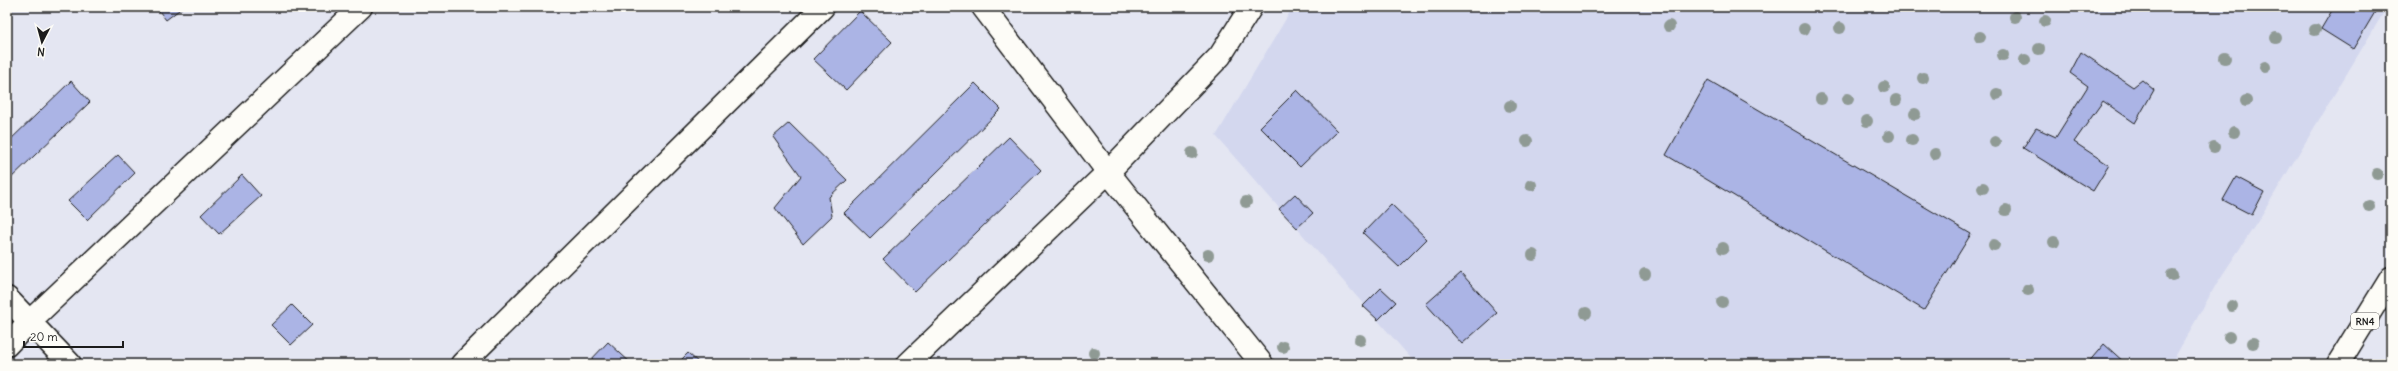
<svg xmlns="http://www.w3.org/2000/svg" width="2398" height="371" font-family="Delius,sans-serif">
  <rect width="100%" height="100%" fill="#e4e6f2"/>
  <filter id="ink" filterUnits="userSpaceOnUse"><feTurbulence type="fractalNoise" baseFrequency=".025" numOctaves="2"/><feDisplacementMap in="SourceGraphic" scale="8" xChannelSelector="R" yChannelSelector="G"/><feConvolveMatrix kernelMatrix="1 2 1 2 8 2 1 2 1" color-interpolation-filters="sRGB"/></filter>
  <g filter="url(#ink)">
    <!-- built -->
    <path fill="#d3d7ee" d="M1293 7H2387L2258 221 2217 283 2171 364H1416L1216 136Z"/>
    <!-- building -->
    <g fill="#abb4e5" stroke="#1c1c1c">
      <path d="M156 7H183L166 20Z"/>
      <path d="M2334 7H2378L2353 49 2321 29Z"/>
      <path d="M860 11 892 42 846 90 813 59Z"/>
      <path d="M2081 52 2133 87 2142 80 2154 90 2135 123 2103 101 2074 142 2109 165 2093 191 2023 148 2036 128 2056 137 2088 86 2070 73Z"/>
      <path d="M1708 80 1971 234 1924 310 1666 155Z"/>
      <path d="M71 81 90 102 7 182V143Z"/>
      <path d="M975 83 1001 109 870 238 844 213Z"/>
      <path d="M1297 90 1337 131 1300 167 1260 127Z"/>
      <path d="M789 123 847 180 829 197 832 216 803 244 775 208 801 176 773 137Z"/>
      <path d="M1009 137 1041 170 915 292 883 259Z"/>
      <path d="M118 155 135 173 87 220 68 201Z"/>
      <path d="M242 175 261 196 219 234 201 215Z"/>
      <path d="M2236 177 2264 192 2252 215 2223 200Z"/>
      <path d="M1295 194 1313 213 1297 228 1279 209Z"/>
      <path d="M1391 204 1427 239 1399 267 1363 233Z"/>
      <path d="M1461 273 1497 313 1462 344 1426 304Z"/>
      <path d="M1381 288 1396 302 1378 320 1363 306Z"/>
      <path d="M292 305 312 325 291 345 271 325Z"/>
      <path d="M608 342 632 364H587Z"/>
      <path d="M2104 344 2125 363V364H2087Z"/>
      <path d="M688 353 700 364H677Z"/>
    </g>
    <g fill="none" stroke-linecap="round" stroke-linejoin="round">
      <!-- street casing -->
      <g stroke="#1c1c1c" stroke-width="25">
        <g id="street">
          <path d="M983 7 1108 172 1262 364"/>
          <path d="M7 298 70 364"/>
          <path d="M7 345 29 322 361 7"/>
          <path d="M462 364 823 7"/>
          <path d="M908 364 1108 172 1220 56 1251 7"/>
        </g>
      </g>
      <!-- primary casing -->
      <g stroke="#1c1c1c" stroke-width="25">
        <path id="primary" d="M2338 364 2391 278"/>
      </g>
      <!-- street -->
      <use href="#street" stroke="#fdfcf7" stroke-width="22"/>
      <!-- primary -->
      <use href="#primary" stroke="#fdfcf7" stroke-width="22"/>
    </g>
    <!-- trees -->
    <g fill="#8f9a94">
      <circle cx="2015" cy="17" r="6"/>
      <circle cx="2045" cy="21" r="6"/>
      <circle cx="1669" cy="26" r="6"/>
      <circle cx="1840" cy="28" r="6"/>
      <circle cx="1804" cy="29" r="6"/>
      <circle cx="2315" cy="30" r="6"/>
      <circle cx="1980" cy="37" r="6"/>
      <circle cx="2276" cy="38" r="6"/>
      <circle cx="2039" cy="49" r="6"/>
      <circle cx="2003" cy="55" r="6"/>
      <circle cx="2225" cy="58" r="6"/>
      <circle cx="2025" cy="60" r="6"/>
      <circle cx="2265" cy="67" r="6"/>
      <circle cx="1923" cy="78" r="6"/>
      <circle cx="1884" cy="87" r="6"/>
      <circle cx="1997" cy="94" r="6"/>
      <circle cx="1821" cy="99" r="6"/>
      <circle cx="1848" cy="99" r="6"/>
      <circle cx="1896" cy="100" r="6"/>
      <circle cx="2246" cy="101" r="6"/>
      <circle cx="1510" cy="106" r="6"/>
      <circle cx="1915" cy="114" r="6"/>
      <circle cx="1867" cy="121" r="6"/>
      <circle cx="2234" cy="132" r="6"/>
      <circle cx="1889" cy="136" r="6"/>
      <circle cx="1912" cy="140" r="6"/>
      <circle cx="1527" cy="141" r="6"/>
      <circle cx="1995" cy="142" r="6"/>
      <circle cx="2214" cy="147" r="6"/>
      <circle cx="1192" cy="153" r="6"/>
      <circle cx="1935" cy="154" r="6"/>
      <circle cx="2377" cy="174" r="6"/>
      <circle cx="1531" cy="185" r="6"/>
      <circle cx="1983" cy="188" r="6"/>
      <circle cx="1246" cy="202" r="6"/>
      <circle cx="2369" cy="206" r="6"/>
      <circle cx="2006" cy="210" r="6"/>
      <circle cx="2054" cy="242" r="6"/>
      <circle cx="1994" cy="245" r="6"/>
      <circle cx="1723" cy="248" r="6"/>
      <circle cx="1208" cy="255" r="6"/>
      <circle cx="1533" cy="255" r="6"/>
      <circle cx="1645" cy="274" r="6"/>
      <circle cx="2172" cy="275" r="6"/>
      <circle cx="2028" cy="290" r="6"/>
      <circle cx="1722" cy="302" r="6"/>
      <circle cx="2232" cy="306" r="6"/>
      <circle cx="1586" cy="313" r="6"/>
      <circle cx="2229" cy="337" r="6"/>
      <circle cx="1360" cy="340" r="6"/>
      <circle cx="2253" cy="343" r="6"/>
      <circle cx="1283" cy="347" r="6"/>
      <circle cx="1094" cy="353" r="6"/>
    </g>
  </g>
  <g text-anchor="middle" stroke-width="4" stroke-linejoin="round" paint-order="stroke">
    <!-- shield labels -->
    <rect fill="#fdfcf7" stroke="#605f5e" stroke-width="1" x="2351" y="313" width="28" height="16" rx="3"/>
    <g font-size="10" font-weight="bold" fill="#1c1c1c">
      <text x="2365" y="325">RN4</text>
    </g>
  </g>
  <!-- margin -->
  <rect width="2398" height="371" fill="none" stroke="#fdfcf7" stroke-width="24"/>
  <rect x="12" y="12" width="2374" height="347" fill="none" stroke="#1c1c1c" stroke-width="1.5" filter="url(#ink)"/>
  <!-- north arrow -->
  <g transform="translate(42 42) rotate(186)" stroke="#fdfcf7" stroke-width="3" paint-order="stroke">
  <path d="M0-3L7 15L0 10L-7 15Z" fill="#1c1c1c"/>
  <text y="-6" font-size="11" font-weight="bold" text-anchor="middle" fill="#1c1c1c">N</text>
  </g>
  <!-- scale -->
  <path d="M24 341v6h99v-6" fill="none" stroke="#1c1c1c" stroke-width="2"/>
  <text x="30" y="341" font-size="12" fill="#1c1c1c" stroke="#fdfcf7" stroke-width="3" paint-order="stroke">20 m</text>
</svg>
